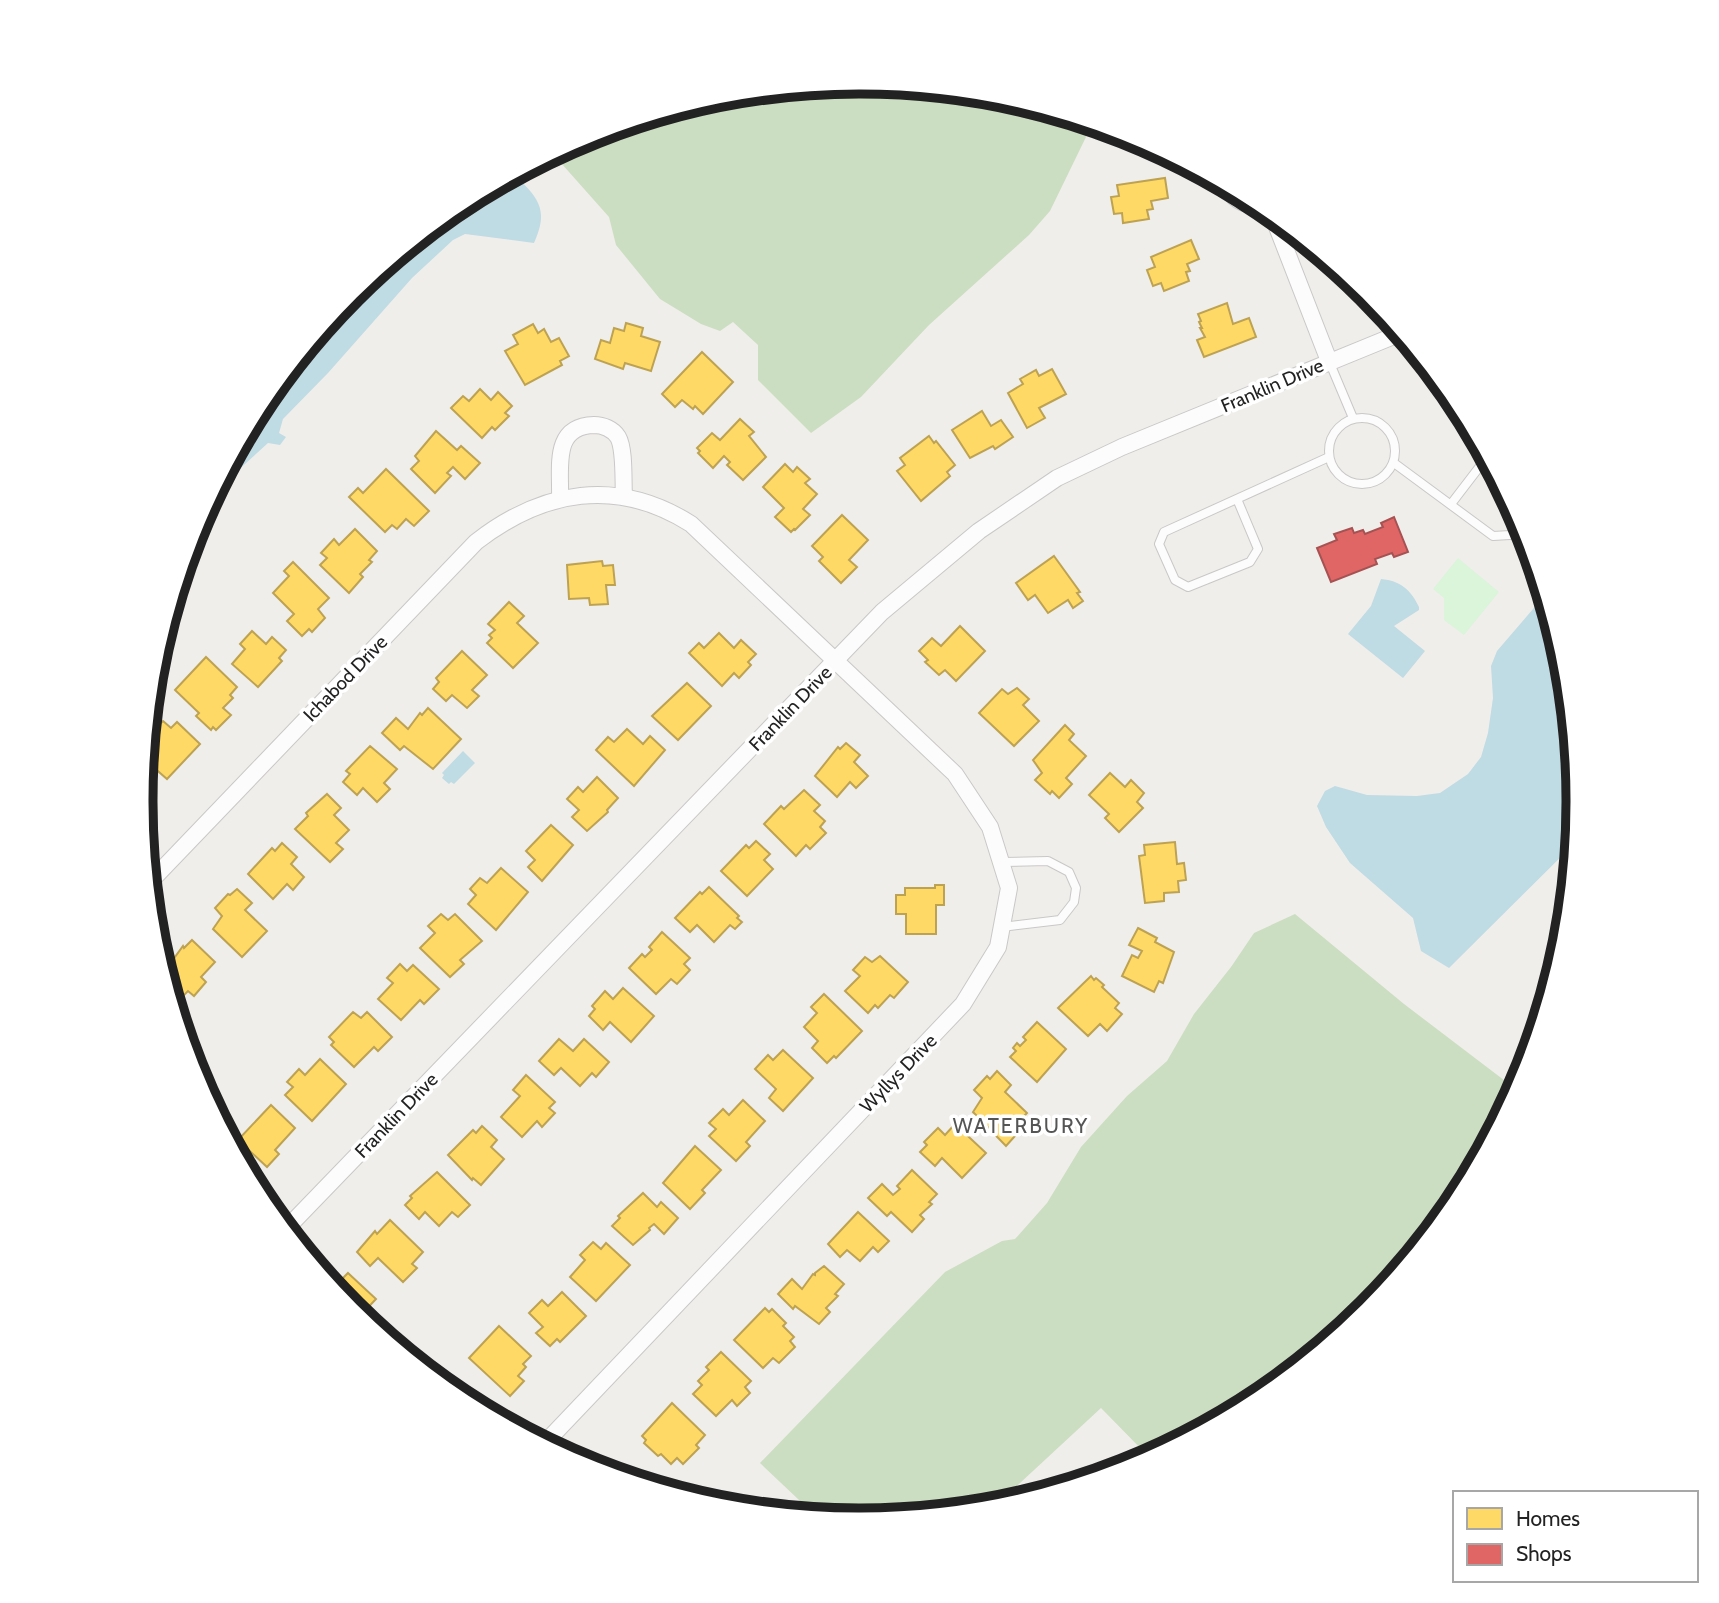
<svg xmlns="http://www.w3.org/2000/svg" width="1719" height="1603" font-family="Cabin,sans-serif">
  <rect width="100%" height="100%" fill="#f0eeeb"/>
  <!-- forest -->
  <g fill="#cbdec1">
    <path d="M860 82 1000 96 1082 121 1086 137 1050 211 1029 235 929 325 861 397 811 433 758 380V345L733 322 720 331 701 324 660 299 616 245 609 217 553 154 585 137 720 96Z"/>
    <path d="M1295 914 1404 1004 1517 1090 1457 1201 1368 1310 1259 1400 1150 1458 1101 1408 993 1508 860 1521 817 1517 760 1463 945 1272 1002 1241 1015 1239 1047 1203 1081 1147 1127 1096 1167 1061 1194 1014 1231 967 1254 933Z"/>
  </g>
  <!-- park -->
  <path fill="#daf5da" d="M1458 558 1499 592 1464 635 1444 620V598L1433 589Z"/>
  <!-- water -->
  <g fill="#bfdbe3">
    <path d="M514 174C539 199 549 209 534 243L465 234 453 240 412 278 328 373 283 419 279 433 286 437 280 445 268 443 212 494 262 402 351 293 460 203Z"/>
    <path d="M1381 579C1401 581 1411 590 1419 607V610L1394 626 1425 651 1403 678 1348 634 1371 606Z"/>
    <path d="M1545 595 1565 662 1579 802 1575 843 1449 968 1421 951 1413 918 1350 863 1326 827 1317 806 1325 791 1335 786 1367 795 1417 796 1440 793 1468 774 1481 757 1488 733 1493 698 1491 666 1497 651Z"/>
    <path d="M463 751 475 763 454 784 451 782 449 784 442 778 444 775 442 773Z"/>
  </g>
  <!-- homes -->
  <g fill="#ffd966" stroke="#bda252" stroke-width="2">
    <path d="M1129 135 1156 148 1154 154 1126 140Z"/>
    <path d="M1165 178 1168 198 1151 201 1153 209 1147 210 1149 219 1123 223 1122 213 1114 214 1111 197 1119 196 1117 185Z"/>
    <path d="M1191 240 1199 259 1187 264 1190 271 1186 272 1189 281 1164 291 1161 283 1153 286 1147 270 1155 267 1151 257Z"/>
    <path d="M1227 303 1233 324 1249 318 1256 337 1204 357 1197 340 1205 337 1200 328H1202L1199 322 1201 321 1198 314Z"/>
    <path d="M626 323 643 328 641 336 660 342 651 371 625 363 623 369 595 359 601 340 610 343 614 328 624 331Z"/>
    <path d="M533 324 538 333 544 329 551 342 559 338 569 356 560 361 562 365 525 385 505 351 518 344 513 335Z"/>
    <path d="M702 352 733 382 703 414 695 406 693 409 682 400 675 407 662 394Z"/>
    <path d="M1052 369 1066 394 1039 408 1045 418 1027 428 1008 393 1023 384 1020 379 1036 370 1039 376Z"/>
    <path d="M480 389 491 400 498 392 512 406 505 413 509 416 495 430 492 427 482 438 451 408 463 396 469 401Z"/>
    <path d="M982 411 991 426 1001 420 1013 437 995 449 993 446 970 458 952 430Z"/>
    <path d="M740 419 754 432 749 436 766 457 743 480 727 465 730 462 724 456 713 468 698 453 700 451 697 448 712 433 720 440Z"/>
    <path d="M436 431 457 450 461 446 480 463 465 479 453 467 447 473 451 476 435 493 411 469 419 461 415 456Z"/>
    <path d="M929 436 934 443 936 441 955 465 947 472 950 476 921 501 897 471 905 465 900 458Z"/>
    <path d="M785 464 793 472 797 467 810 479 805 483 817 494 803 509 810 515 795 530 794 529 791 532 775 517 784 508 763 487Z"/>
    <path d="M386 469 429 511 414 526 406 519 397 529 392 525 385 532 349 497 358 488 363 493Z"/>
    <path d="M842 515 868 540 849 560 857 567 841 583 819 561 823 557 812 546Z"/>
    <path d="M355 529 377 551 369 560 372 562 360 574 363 577 349 593 320 565 327 558 321 553 334 539 339 545Z"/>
    <path d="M1054 556 1080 592 1077 593 1083 601 1073 608 1068 600 1048 613 1035 595 1028 600 1016 583Z"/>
    <path d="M602 561 603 566 613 565 615 585H606L608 604 590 605 589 598 569 599 567 565Z"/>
    <path d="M293 562 329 598 318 609 325 618 312 632 309 629 302 636 287 621 294 614 273 593 289 576 284 571Z"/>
    <path d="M509 602 524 616 517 623 538 643 513 668 487 643 492 638 489 635 495 630 488 624Z"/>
    <path d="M960 626 985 651 956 681 945 670 939 675 925 662 928 660 919 651 932 638 941 646Z"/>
    <path d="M252 631 266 644 272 637 286 650 279 658 282 661 258 687 232 664 245 649 240 644Z"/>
    <path d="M719 633 734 648 741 640 756 654 748 662 751 665 739 678 734 673 722 686 689 653 699 643 704 648Z"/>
    <path d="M462 651 487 675 472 690 479 696 467 708 452 695 446 701 433 689 439 682 436 678Z"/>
    <path d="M206 657 237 687 230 695 233 698 223 708 231 715 216 730 213 727 211 730 196 716 199 713 175 690Z"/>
    <path d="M687 683 711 706 678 740 652 716Z"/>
    <path d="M1017 688 1029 699 1023 705 1039 721 1014 746 979 713 1002 689 1008 694Z"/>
    <path d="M428 708 461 739 433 769 404 746 400 750 382 733 396 718 408 729 420 713 422 715Z"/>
    <path d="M163 721 171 728 177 722 200 744 167 779 144 759 145 750 155 740 150 734Z"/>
    <path d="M1065 725 1074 734 1069 740 1086 756 1066 778 1072 784 1059 798 1052 791 1050 794 1035 780 1042 773 1033 760Z"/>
    <path d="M627 729 643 744 650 736 665 750 634 786 596 750 608 737 614 742Z"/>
    <path d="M846 743 860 755 854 762 868 776 856 788 850 782 837 797 815 776 838 747 840 749Z"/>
    <path d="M370 746 397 769 384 783 390 789 377 802 363 788 357 795 343 782 350 774 346 771Z"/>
    <path d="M1110 773 1125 787 1131 780 1144 793 1137 802 1143 808 1119 832 1105 818 1109 814 1089 795Z"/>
    <path d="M597 777 618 798 607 810 608 812 587 831 572 817 579 810 567 799 578 787 583 792Z"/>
    <path d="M142 781 155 793 141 808 140 801Z"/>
    <path d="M804 790 820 805 814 811 825 821 820 827 826 833 810 849 806 845 796 856 764 824 781 806 784 809Z"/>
    <path d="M327 794 341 808 334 815 349 830 336 843 343 849 330 862 295 829 308 816 306 813Z"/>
    <path d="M551 825 573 845 542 881 528 867 535 860 526 851Z"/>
    <path d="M756 841 770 854 764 860 773 869 747 896 721 871 746 845 749 848Z"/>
    <path d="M1175 842 1177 864 1184 863 1186 880 1178 881 1179 892 1164 893V901L1145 903 1139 856 1145 855 1144 845Z"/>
    <path d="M282 843 297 857 291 864 304 877 293 890 287 884 273 899 248 874 272 848 275 851Z"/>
    <path d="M501 868 528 892 496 930 468 904 476 895 470 889 480 878 487 883Z"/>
    <path d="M935 885H944V905H936V934H906V914H896V895H905V888H935Z"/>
    <path d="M709 887 739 916 737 918 742 922 735 929 730 925 714 942 697 925 690 932 675 918 700 892 702 894Z"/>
    <path d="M237 889 252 903 245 910 267 931 242 957 213 929 222 916 215 908 228 894 230 895Z"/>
    <path d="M441 914 448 920 455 914 482 941 460 960 464 964 450 977 420 948 435 933 428 926Z"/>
    <path d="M1138 928 1157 938 1155 942 1174 952 1163 983 1159 981 1154 992 1122 976 1132 955 1138 958 1142 951 1129 945Z"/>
    <path d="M662 932 690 958 684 964 690 970 677 984 671 979 656 994 629 968 642 954 645 957 652 950 649 947Z"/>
    <path d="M1562 935 1565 936V942L1557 967H1554Z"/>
    <path d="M192 940 215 962 201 977 206 982 194 996 188 991 181 998 167 984 161 964 167 957 172 961 183 946 184 948Z"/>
    <path d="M880 956 908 982 894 998 890 995 878 1008 875 1005 868 1013 845 991 860 976 853 970 865 957 872 962Z"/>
    <path d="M400 964 407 971 413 965 439 989 424 1004 420 1000 401 1020 378 999 393 983 387 978Z"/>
    <path d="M1091 976 1094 980 1096 978 1104 985 1102 987 1119 1003 1115 1008 1122 1014 1107 1031 1100 1024 1088 1036 1058 1008Z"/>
    <path d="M623 988 654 1016 631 1042 610 1022 603 1030 589 1016 595 1009 592 1006 605 991 613 999Z"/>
    <path d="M824 994 862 1031 836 1058 834 1056 827 1063 812 1048 818 1041 804 1027 817 1013 811 1007Z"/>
    <path d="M353 1012 361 1018 367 1012 392 1037 378 1051 374 1047 354 1067 331 1045 334 1042 329 1037Z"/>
    <path d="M1037 1022 1066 1049 1037 1082 1010 1057 1016 1051 1013 1048 1017 1043 1020 1046 1026 1040 1023 1037Z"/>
    <path d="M559 1039 573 1051 584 1039 609 1062 596 1077 592 1073 580 1086 561 1068 554 1075 539 1061Z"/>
    <path d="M783 1050 813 1078 783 1111 769 1098 776 1089 755 1069 768 1055 773 1060Z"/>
    <path d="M320 1059 346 1084 312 1121 285 1095 293 1087 287 1082 299 1069 305 1075Z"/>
    <path d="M997 1071 1011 1085 1005 1092 1027 1113 1010 1131 1015 1136 1006 1146 973 1112 982 1098 974 1090 987 1076 990 1079Z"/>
    <path d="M526 1075 555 1102 549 1108 555 1113 542 1127 537 1121 522 1137 501 1117 520 1096 513 1090Z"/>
    <path d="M743 1100 765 1121 746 1142 750 1146 736 1161 709 1136 716 1129 709 1123 723 1109 729 1115Z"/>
    <path d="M271 1105 295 1128 275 1150 279 1154 267 1167 238 1140Z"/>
    <path d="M955 1124 986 1153 962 1178 942 1158 935 1166 920 1152 927 1145 924 1142 938 1128 945 1135Z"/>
    <path d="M482 1126 497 1140 491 1147 504 1159 481 1185 473 1178 472 1180 448 1155 473 1130 476 1133Z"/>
    <path d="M695 1146 721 1170 702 1190 705 1193 690 1209 663 1183Z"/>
    <path d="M912 1170 937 1194 929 1202 932 1204 920 1215 924 1219 912 1232 891 1212 887 1216 868 1198 882 1184 893 1195 900 1189 897 1186Z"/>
    <path d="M437 1172 470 1205 458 1217 452 1212 439 1226 425 1212 419 1219 405 1205 412 1198 410 1196Z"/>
    <path d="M643 1193 657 1207 661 1202 678 1218 664 1234 654 1224 649 1228 650 1230 633 1245 612 1226 620 1218 618 1216Z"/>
    <path d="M858 1212 889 1241 878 1252 873 1247 860 1261 847 1250 840 1257 828 1244Z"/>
    <path d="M390 1220 423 1252 412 1264 417 1268 403 1282 378 1258 370 1266 357 1252 375 1231 377 1234Z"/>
    <path d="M593 1242 601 1249 606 1243 630 1265 596 1301 570 1277 585 1260 580 1255Z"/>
    <path d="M824 1266 844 1284 835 1294 838 1296 826 1308 830 1312 819 1324 795 1306 793 1309 778 1294 792 1279 802 1289 813 1274 815 1275V1273Z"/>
    <path d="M348 1273 376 1299 359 1317 327 1281 331 1278 337 1284Z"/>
    <path d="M562 1292 586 1316 560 1342 557 1339 550 1346 536 1333 543 1327 529 1313 542 1300 548 1306Z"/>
    <path d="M765 1308 769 1312 772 1309 786 1323 783 1326 794 1337 790 1341 795 1347 779 1363 773 1358 763 1368 734 1340Z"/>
    <path d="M499 1326 531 1356 523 1364 526 1367 518 1376 524 1381 510 1396 469 1358Z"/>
    <path d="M721 1352 751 1381 745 1387 750 1393 737 1406 732 1400 716 1416 693 1394 702 1385 698 1381 709 1370 706 1367Z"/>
    <path d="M470 1388 495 1412 491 1416 460 1399Z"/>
    <path d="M672 1403 705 1435 696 1445 699 1448 683 1464 677 1458 671 1464 661 1454 658 1456 644 1443 646 1440 642 1436Z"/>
  </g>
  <!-- shops -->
  <path fill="#e06666" stroke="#a75252" stroke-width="2" d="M1394 517 1408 552 1394 557 1392 553 1375 559 1377 564 1331 582 1317 548 1337 540 1334 534 1352 528 1354 533 1363 530 1365 534 1383 527 1381 523Z"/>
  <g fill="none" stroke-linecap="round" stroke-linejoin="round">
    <!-- service casing -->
    <g stroke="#c9c8c7" stroke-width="10">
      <g id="service">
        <path d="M1329 361 1353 418"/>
        <circle cx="1362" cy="451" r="33"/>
        <path d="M1394 463 1493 536 1510 535 1521 521"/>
        <path d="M1237 499 1258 549 1250 562 1188 587 1175 580 1159 544 1164 532 1329 457"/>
        <path d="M1451 504 1487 457"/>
        <path d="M1001 862 1048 861 1069 872 1076 888 1074 902 1060 920 1002 927"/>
      </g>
    </g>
    <!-- minor casing -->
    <g stroke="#c9c8c7" stroke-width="18">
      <g id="minor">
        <path d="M1225 185C1233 200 1244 206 1260 205"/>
        <path d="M1272 214 1329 361"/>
        <path d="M560 498C561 467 552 426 594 425 603 425 613 429 618 437 625 449 623 482 624 497"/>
        <path d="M148 884 476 542C543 490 617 477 691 524L955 774 990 827 1009 888 998 947 963 1004 544 1444"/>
        <path d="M285 1230 882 612 979 531 1057 478 1122 447 1401 333"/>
      </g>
    </g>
    <!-- service -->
    <use href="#service" stroke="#fdfcfc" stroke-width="8"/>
    <!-- minor -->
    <use href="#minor" stroke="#fdfcfc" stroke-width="16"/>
  </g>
  <g text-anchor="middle" stroke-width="7" stroke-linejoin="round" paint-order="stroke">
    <!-- street labels -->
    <g font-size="19" fill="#222" stroke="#fff">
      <text transform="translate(1272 385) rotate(-23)" y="7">Franklin Drive</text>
      <text transform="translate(345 678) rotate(-46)" y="7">Ichabod Drive</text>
      <text transform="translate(790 708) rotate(-46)" y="7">Franklin Drive</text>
      <text transform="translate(898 1073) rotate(-46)" y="7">Wyllys Drive</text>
      <text transform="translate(396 1115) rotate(-46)" y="7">Franklin Drive</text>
    </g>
    <!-- neighbourhood labels -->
    <g font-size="21" letter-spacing="2" fill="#555" stroke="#fff">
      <text x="1021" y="1133">WATERBURY</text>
    </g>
  </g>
  <!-- crop -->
  <path d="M0 0H1719V1603H0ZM859 94H860A706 706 0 0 1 1566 800V802A706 706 0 0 1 860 1508H859A706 706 0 0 1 153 802V800A706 706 0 0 1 859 94Z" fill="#fff" fill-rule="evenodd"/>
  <path fill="none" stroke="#222" stroke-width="9" d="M859 94H860A706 706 0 0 1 1566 800V802A706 706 0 0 1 860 1508H859A706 706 0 0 1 153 802V800A706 706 0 0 1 859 94Z"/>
  <!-- legend -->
  <rect x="1453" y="1491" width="245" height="91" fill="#ffffff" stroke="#a7a7a7" stroke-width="2"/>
  <rect x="1467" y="1508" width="35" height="21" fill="#ffd966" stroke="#a7a7a7" stroke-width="2"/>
  <text x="1516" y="1526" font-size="21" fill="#222222">Homes</text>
  <rect x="1467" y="1544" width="35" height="21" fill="#e06666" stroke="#a7a7a7" stroke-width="2"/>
  <text x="1516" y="1561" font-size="21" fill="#222222">Shops</text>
</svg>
